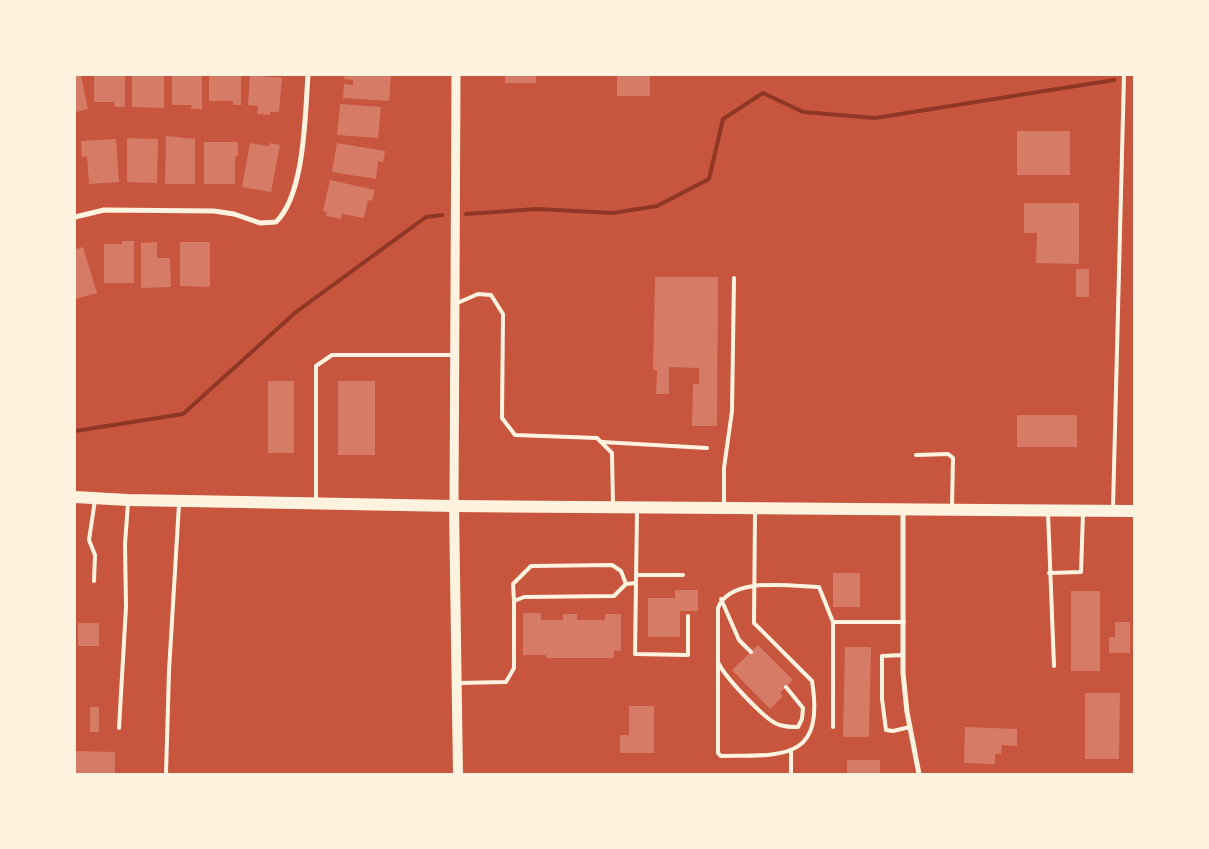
<svg xmlns="http://www.w3.org/2000/svg" width="1209" height="849" font-family="'Exo 2',sans-serif">
  <rect width="100%" height="100%" fill="#c8553d"/>
  <g fill="none" stroke-linecap="round" stroke-linejoin="round">
    <!-- stream -->
    <g stroke="#8f3625" stroke-width="4">
      <path d="M466 214 537 209 613 213 657 206 709 179 723 119 763 93 803 112 875 118 1114 80"/>
      <path d="M75 431 183 414 296 312 426 217 442 215"/>
    </g>
  </g>
  <!-- building -->
  <g fill="#d67c66">
    <path d="M75 75H81L88 109 77 112 75 108Z"/>
    <path d="M94 75H125V107H115L114 102H94Z"/>
    <path d="M132 75H164V108L132 107Z"/>
    <path d="M172 75H202V109H191L192 105H172Z"/>
    <path d="M209 75H241V105H233V101H209Z"/>
    <path d="M250 75 282 78 279 112H270V115L257 114 258 106 248 105Z"/>
    <path d="M345 75H391L389 101 343 98 344 84 353 85V80L344 79Z"/>
    <rect x="505" y="75" width="31" height="8"/>
    <rect x="617" y="75" width="33" height="21"/>
    <path d="M340 104 381 107 378 138 337 135Z"/>
    <rect x="1017" y="131" width="53" height="44"/>
    <path d="M166 136 195 139V184H165Z"/>
    <path d="M127 138 158 139 157 183 127 182Z"/>
    <path d="M116 139 119 182 89 184 87 156 82 157 81 141Z"/>
    <path d="M204 142H238V156H235V184H204Z"/>
    <path d="M250 143 269 146 270 143 280 145 271 192 242 187Z"/>
    <path d="M337 143 385 151 383 162 378 161 376 179 332 172Z"/>
    <path d="M330 180 375 190 372 201 368 200 364 218 342 214 341 219 326 216 327 212 323 211Z"/>
    <path d="M1024 203H1079V264L1036 263 1037 233H1024Z"/>
    <path d="M122 241H134V283H104V244H122Z"/>
    <path d="M157 242V258H170L171 287 141 288V243Z"/>
    <path d="M180 242H210V287L180 286Z"/>
    <path d="M83 247 97 293 75 299V250Z"/>
    <rect x="1076" y="269" width="13" height="28"/>
    <path d="M655 277H718L717 426H692L693 384H699V368L669 367V394H656L657 370H653Z"/>
    <rect x="268" y="381" width="26" height="72"/>
    <rect x="338" y="381" width="37" height="74"/>
    <rect x="1017" y="415" width="60" height="32"/>
    <rect x="833" y="573" width="27" height="34"/>
    <path d="M675 590H698V611H680V637H648V598H675Z"/>
    <rect x="1071" y="591" width="29" height="80"/>
    <path d="M523 613H541V620H563V614H577V620H605V614H621V651H614V658H546V655H523Z"/>
    <path d="M1115 622H1130V653H1109V637H1115Z"/>
    <rect x="78" y="623" width="21" height="23"/>
    <path d="M758 645 793 680 780 693 783 696 770 709 732 670Z"/>
    <path d="M845 647H871L869 737H843Z"/>
    <path d="M1085 693H1120L1119 759H1085Z"/>
    <path d="M629 706H654V753H620V735H629Z"/>
    <rect x="90" y="707" width="9" height="25"/>
    <path d="M965 727 1017 729V746L1002 745 1001 754H995V764L964 763Z"/>
    <path d="M75 751 115 752V774H75Z"/>
    <rect x="847" y="760" width="33" height="14"/>
  </g>
  <g fill="none" stroke-linecap="round" stroke-linejoin="round">
    <!-- service -->
    <g stroke="#fff3e0" stroke-width="4">
      <path d="M455 304 478 294 491 295 503 314 502 418 515 435 597 438 612 453 613 506"/>
      <path d="M602 442 707 448"/>
      <path d="M916 455 948 454 953 458 952 507"/>
      <path d="M316 502V366L332 355H454"/>
      <path d="M724 505V468L732 411 734 278"/>
      <path d="M1113 508 1124 75"/>
      <path d="M755 510 754 623 812 681C825 762 782 755 721 756L718 753V608C730 576 791 586 819 587L833 622H904"/>
      <path d="M637 511 635 654 688 655V616"/>
      <path d="M1048 513 1054 666"/>
      <path d="M1049 573 1081 572 1083 513"/>
      <path d="M636 575H683"/>
      <path d="M94 581 95 555 89 540 95 500"/>
      <path d="M721 599 739 640 751 652"/>
      <path d="M514 601 513 584 531 566 612 565 621 571 626 584"/>
      <path d="M833 622V727"/>
      <path d="M903 655 882 656V699L886 730 893 731 910 727"/>
      <path d="M719 664C726 678 761 715 775 723 782 727 790 727 798 727L802 719 803 708 786 687"/>
      <path d="M457 683 506 682 514 668V601L524 597 614 596 626 584 636 583"/>
      <path d="M119 728 126 607 125 544 128 503"/>
      <path d="M791 752V774"/>
      <path d="M166 774 169 671 179 504"/>
    </g>
    <!-- minor -->
    <g stroke="#fff3e0" stroke-width="5">
      <path d="M75 217 104 210 214 211 234 214 260 223 276 222C305 194 305 114 308 75"/>
      <path d="M903 509V673L907 712 919 774"/>
    </g>
    <!-- tertiary -->
    <path stroke="#fff3e0" stroke-width="9" d="M454 506 456 75"/>
    <!-- secondary -->
    <path stroke="#fff3e0" stroke-width="10" d="M454 506 458 774"/>
    <!-- primary -->
    <path stroke="#fff3e0" stroke-width="12" d="M75 497 128 500 454 506 1134 511"/>
  </g>
  <!-- border -->
  <rect width="1209" height="849" fill="none" stroke="#fff3e0" stroke-width="152"/>
</svg>
